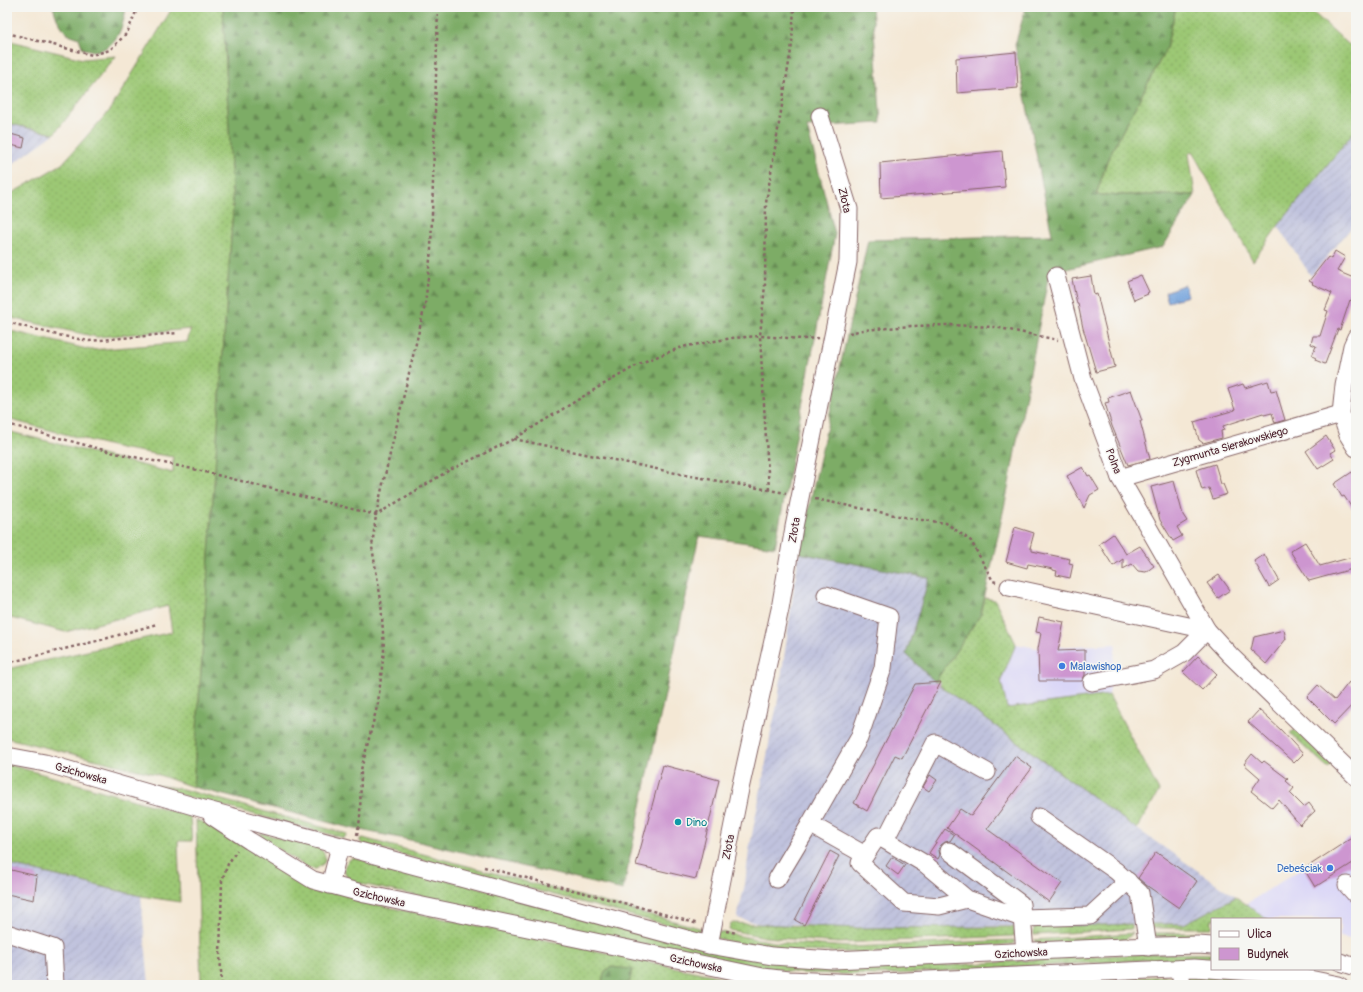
<svg xmlns="http://www.w3.org/2000/svg" width="1363" height="992" font-family="Pangolin,sans-serif">
  <defs>
    <pattern id="industrial-furrows" width="10" height="10" patternUnits="userSpaceOnUse"><rect width="10" height="10" fill="#c0c2dd"/><path d="M-1 1l2-2M0 10L10 0M9 11l2-2" fill="none" stroke="#a6a6be"/></pattern>
    <pattern id="grass-dots" width="8" height="8" patternUnits="userSpaceOnUse"><rect width="8" height="8" fill="#9cc875"/><path d="M2 2h.1M6 6h.1" fill="none" stroke="#88ab65" stroke-width="1.8" stroke-linecap="round"/></pattern>
    <pattern id="forest-firs" width="22" height="20" patternUnits="userSpaceOnUse"><rect width="22" height="20" fill="#7dac66"/><path d="M5 1l3.5 6h-7zM16 11l3.5 6h-7z" fill="#688b54"/></pattern>
    <pattern id="water-ripples" width="26" height="14" patternUnits="userSpaceOnUse"><rect width="26" height="14" fill="#72a2dc"/><path d="M2 4q2-2 4 0t4 0M15 11q2-2 4 0t4 0" fill="none" stroke="#6083b3"/></pattern>
  </defs>
  <rect width="100%" height="100%" fill="#f6f6f2"/>
  <filter id="ink" filterUnits="userSpaceOnUse"><feTurbulence type="fractalNoise" baseFrequency=".025" numOctaves="2"/><feDisplacementMap in="SourceGraphic" scale="8" xChannelSelector="R" yChannelSelector="G"/><feConvolveMatrix kernelMatrix="1 2 1 2 8 2 1 2 1" color-interpolation-filters="sRGB"/></filter>
  <filter id="wash" filterUnits="userSpaceOnUse"><feTurbulence type="fractalNoise" baseFrequency=".012" numOctaves="4" result="noise"/><feDisplacementMap in="SourceGraphic" scale="16" xChannelSelector="R" yChannelSelector="G"/><feGaussianBlur stdDeviation="0.9" result="paint"/><feColorMatrix in="noise" values="0 0 0 0 0 0 0 0 0 0 0 0 0 0 0 0 0 1.4 0 .05"/><feComposite in="paint" operator="in"/></filter>
  <g filter="url(#wash)">
    <rect width="100%" height="100%" fill="#f4e8d5"/>
    <!-- built -->
    <g fill="#dad6f7">
      <path d="M1016 644 1036 648 1116 644 1109 695 1007 708 1001 680Z"/>
      <path d="M1356 834V940L1340 937V919H1267L1246 904Z"/>
    </g>
    <!-- industrial -->
    <g fill="url(#industrial-furrows)">
      <path d="M7 123 54 134 7 168Z"/>
      <path d="M1356 129V222L1311 276 1278 226Z"/>
      <path d="M799 553 930 578 906 654 935 682 1137 829 1236 897 1184 924 955 927 856 930 793 924 776 928 737 918 745 884 749 850 765 768 771 731 777 706Z"/>
      <path d="M7 864 141 896 149 985H7Z"/>
    </g>
    <!-- grass -->
    <g fill="url(#grass-dots)" stroke="#737450">
      <path d="M173 7H223L233 209 193 787 159 775 7 738V669L172 632 168 606 65 632 7 617V431L173 473V457L119 448 7 419V330L91 350 187 342 191 329 97 337 7 317V196L62 164 110 110Z"/>
      <path d="M1176 7H1307L1356 51V129L1278 226 1253 261 1192 151 1189 154 1195 195H1096L1108 158 1166 49Z"/>
      <path d="M7 40 83 59 116 56 54 134 7 123Z"/>
      <path d="M985 598 995 600 1016 644 1001 680 1007 708 1109 695 1159 791 1137 829 935 682 981 614Z"/>
      <path d="M1295 730 1332 765 1328 768 1290 733Z"/>
      <path d="M7 764 190 816 192 841H178L180 902 141 896 7 864Z"/>
      <path d="M157 785 182 789 347 834 344 838 150 787Z"/>
      <path d="M196 820 208 824 236 840 369 903 745 982 769 985H624L630 981 602 982 604 985H201Z"/>
      <path d="M261 833 319 848C324 852 327 857 324 863L316 869 308 868 266 841 260 834Z"/>
      <path d="M363 838 703 929 773 942 851 947 1014 940V944L894 953 787 951 731 942 362 844 360 841V839Z"/>
      <path d="M354 858 816 967C948 973 1080 950 1212 954V961L1144 960 878 975 800 973 739 965 352 882 348 879 344 870C345 864 348 859 354 858Z"/>
      <path d="M1236 897 1267 919H1212V928H1150L1148 924H1184Z"/>
      <path d="M731 923 858 928 1011 927H1014V936L839 943 765 937 729 930Z"/>
      <path d="M1132 924V929L1034 935V927Z"/>
      <path d="M1133 933 1125 940 1037 944 1034 940Z"/>
      <path d="M1152 933H1212V937H1156Z"/>
      <path d="M1187 975 1259 978 1307 985H1265L1186 981Z"/>
      <path d="M1175 976 1178 981 1091 985 1090 980Z"/>
    </g>
    <!-- forest -->
    <g fill="url(#forest-firs)" stroke="#646648">
      <path d="M53 7H126C124 25 117 48 96 51 92 51 87 49 83 49L79 38 66 33 57 19Z"/>
      <path d="M223 7H872L881 123 807 127 835 234 775 547 699 536 623 890 415 841 350 828 193 787 233 209Z"/>
      <path d="M1026 7H1176L1166 49 1108 158 1096 195H1195L1163 247 1049 273 1007 494 981 614 935 682 906 654 929 578 799 553 868 240 1052 235 1015 45Z"/>
      <path d="M610 967 632 969 630 981 624 985H604L602 982 605 971Z"/>
    </g>
    <!-- water -->
    <path fill="url(#water-ripples)" stroke="#5e6084" d="M1183 285H1185L1188 296 1168 302 1165 292Z"/>
    <g id="blocks">
      <!-- building -->
      <g fill="#cd96d0">
        <path d="M1016 52 1018 88 957 93 956 58Z"/>
        <path d="M7 133 25 138 23 148 7 144Z"/>
        <path d="M1002 151 1005 187 881 198 880 163Z"/>
        <path d="M1335 251 1345 257 1337 271 1356 279V290L1351 301 1350 300 1340 330 1338 329 1325 364 1315 360 1316 358 1312 356 1316 346 1311 344 1313 336H1320L1328 311 1325 310 1332 293 1312 284 1313 283 1309 281 1328 257 1331 259Z"/>
        <path d="M1141 275 1149 292 1147 293 1148 294 1134 300 1127 281Z"/>
        <path d="M1091 276 1094 295 1097 294 1115 367 1096 372 1083 328 1078 304H1077L1072 279Z"/>
        <path d="M1268 381 1271 391 1276 390 1285 420 1275 423 1272 413 1264 415 1263 413 1223 426 1224 430 1221 431 1222 438 1203 443 1199 440 1194 422 1235 410 1228 389 1243 384 1245 388Z"/>
        <path d="M1131 390 1142 421H1140L1150 459 1128 465 1112 426 1105 403 1109 402 1108 398Z"/>
        <path d="M1326 436 1335 450 1330 453 1334 459 1318 469 1306 451Z"/>
        <path d="M1215 464 1221 484H1223L1227 494 1213 499 1209 488 1202 490 1196 470Z"/>
        <path d="M1083 467 1088 476 1090 475 1099 490 1090 495 1084 508 1067 476Z"/>
        <path d="M1352 472 1356 478V514L1344 496 1342 497 1334 484Z"/>
        <path d="M1174 481 1183 515 1187 521 1177 527 1182 536 1173 541 1160 520 1151 487Z"/>
        <path d="M1015 527 1034 533 1030 548H1032V551L1070 559 1069 563 1073 564 1070 578 1056 575 1057 571 1053 570V569L1028 564 1027 568 1006 562Z"/>
        <path d="M1113 534 1126 554 1140 546 1154 566 1146 572 1138 571 1132 564 1123 569V559L1113 566 1099 544Z"/>
        <path d="M1305 542 1320 566 1356 556V568L1309 581 1290 551Z"/>
        <path d="M1264 554 1279 580 1269 587 1254 561Z"/>
        <path d="M1219 575 1230 590 1218 598 1207 583Z"/>
        <path d="M1039 617 1064 622 1058 651 1085 650V675L1082 681H1039L1038 649 1041 633 1036 632Z"/>
        <path d="M1284 630 1286 639 1266 664 1251 650 1254 637Z"/>
        <path d="M1198 656 1217 674 1202 690 1183 672Z"/>
        <path d="M941 682 902 758 895 755 867 811 854 803 915 684Z"/>
        <path d="M1349 682 1356 688V701L1334 724 1307 697 1318 685 1335 700Z"/>
        <path d="M1259 710 1281 730 1303 754 1294 763 1248 722Z"/>
        <path d="M1252 754 1262 763 1264 761 1288 779 1286 781 1294 788 1290 793 1304 807 1309 803 1315 811 1300 825 1279 800 1272 808 1251 791 1260 778 1244 764Z"/>
        <path d="M1015 756 1032 768 987 829 1062 883 1049 902 947 828 960 809 971 816Z"/>
        <path d="M663 765 719 780 696 879 636 865Z"/>
        <path d="M930 775 937 780 929 791 923 787Z"/>
        <path d="M945 829 954 835 950 841 945 842 941 845 939 850 940 855 938 859 929 853Z"/>
        <path d="M1356 835V861L1315 887 1304 869Z"/>
        <path d="M830 851 839 856 804 925 795 920Z"/>
        <path d="M1156 852 1197 881 1179 908 1146 885 1138 878Z"/>
        <path d="M892 857 905 865 898 875 886 866Z"/>
        <path d="M7 869 37 876 34 900 7 894Z"/>
      </g>
    </g>
  </g>
  <g filter="url(#ink)">
    <use href="#blocks" fill-opacity="0" stroke="#866566" stroke-width="1"/>
    <g fill="none" stroke-linecap="round" stroke-linejoin="round">
      <!-- minor casing -->
      <g stroke="#866566" stroke-width="19">
        <g id="minor">
          <path d="M1056 276 1083 379 1120 478 1207 630 1230 655 1356 777"/>
          <path d="M1356 337 1352 346 1344 385 1341 414 1348 435 1356 448"/>
          <path d="M1120 478 1341 414"/>
          <path d="M1009 587 1207 630"/>
          <path d="M826 595 889 617 883 668 859 738 810 824 865 855"/>
          <path d="M1092 682 1154 670 1184 653 1207 630"/>
          <path d="M7 756 45 763 200 808 709 945 772 956 833 960 1125 947 1198 945 1212 946"/>
          <path d="M212 816 250 841 313 880 365 894 763 977 788 980 860 983 1194 968 1285 974 1339 985"/>
          <path d="M1039 817 1116 871 1140 893 1148 947"/>
          <path d="M885 840 935 743 987 772"/>
          <path d="M949 851 1021 904 1025 952"/>
          <path d="M777 879 810 824"/>
          <path d="M330 885 340 846"/>
          <path d="M1347 885 1356 895"/>
          <path d="M967 899 925 864 878 836 860 863 904 903 939 906 967 899 1022 918 1090 916 1128 881"/>
          <path d="M7 933 53 948 55 985"/>
          <path d="M709 945 740 789 780 609 794 527 848 262 849 209 820 116"/>
          <path d="M1340 962 1356 967"/>
          <path d="M1180 969 1182 985"/>
        </g>
      </g>
      <!-- path -->
      <g stroke="#866566" stroke-width="2.5" stroke-dasharray="3 3" stroke-linecap="butt">
        <path d="M7 33 92 55 110 50 127 33 138 7"/>
        <path d="M7 322 53 334 89 341 178 333"/>
        <path d="M849 333 863 330 911 326 948 325 995 327 1058 340"/>
        <path d="M7 424 115 453 193 469 376 515 448 471 514 439 597 388 643 362 682 347 732 338 760 336 802 339 819 338"/>
        <path d="M514 439 685 475 786 493"/>
        <path d="M769 490 760 336 765 285 766 203 792 44 794 7"/>
        <path d="M815 499 914 519 946 523 971 541 993 581 996 582"/>
        <path d="M7 663 101 640 157 624"/>
        <path d="M357 835 360 819 361 770 378 703 384 650 381 600 372 547 376 515 382 488 425 305 431 250 438 7"/>
        <path d="M484 867 639 907 698 924"/>
        <path d="M726 931 737 933"/>
        <path d="M222 985 220 956 222 880 228 864 237 850"/>
      </g>
      <!-- minor -->
      <use href="#minor" stroke="#fff" stroke-width="17"/>
    </g>
  </g>
  <!-- markers -->
  <g fill="#3f7fe0" stroke="#f6f6f2" stroke-width="1.5">
    <circle cx="1062" cy="666" r="4"/>
    <circle cx="1330" cy="868" r="4"/>
  </g>
  <circle fill="#0f9aa8" stroke="#f6f6f2" stroke-width="1.5" cx="678" cy="822" r="4"/>
  <g text-anchor="middle" stroke-width="3" stroke-linejoin="round" paint-order="stroke">
    <!-- street labels -->
    <g font-size="11" fill="#4a1f2b" stroke="#f6f6f2">
      <text transform="translate(845 200) rotate(77)" y="4">Złota</text>
      <text transform="translate(1230 446) rotate(-16)" y="4">Zygmunta Sierakowskiego</text>
      <text transform="translate(1114 461) rotate(69)" y="4">Polna</text>
      <text transform="translate(794 530) rotate(-80)" y="4">Złota</text>
      <text transform="translate(81 773) rotate(16)" y="4">Gzichowska</text>
      <text transform="translate(728 847) rotate(-79)" y="4">Złota</text>
      <text transform="translate(379 897) rotate(13)" y="4">Gzichowska</text>
      <text transform="translate(1021 953) rotate(-3)" y="4">Gzichowska</text>
      <text transform="translate(696 963) rotate(12)" y="4">Gzichowska</text>
    </g>
    <!-- shop labels -->
    <g font-size="11" fill="#366cbe" stroke="#f6f6f2" text-anchor="start">
      <text x="1070" y="670">Malawishop</text>
      <text x="1322" y="872" text-anchor="end">Debeściak</text>
    </g>
    <!-- culture labels -->
    <g font-size="11" fill="#0d838f" stroke="#f6f6f2" text-anchor="start">
      <text x="686" y="826">Dino</text>
    </g>
  </g>
  <!-- margin -->
  <rect width="1363" height="992" fill="none" stroke="#f6f6f2" stroke-width="24"/>
  <!-- legend -->
  <rect x="1211" y="918" width="130" height="52" fill="#f6f6f2" stroke="#b1a0a2"/>
  <rect x="1219" y="931" width="20" height="6" fill="#ffffff" stroke="#b1a0a2"/>
  <text x="1247" y="938" font-size="12" fill="#4a1f2b">Ulica</text>
  <rect x="1219" y="948" width="20" height="12" fill="#cd96d0" stroke="#b1a0a2"/>
  <text x="1247" y="958" font-size="12" fill="#4a1f2b">Budynek</text>
</svg>
